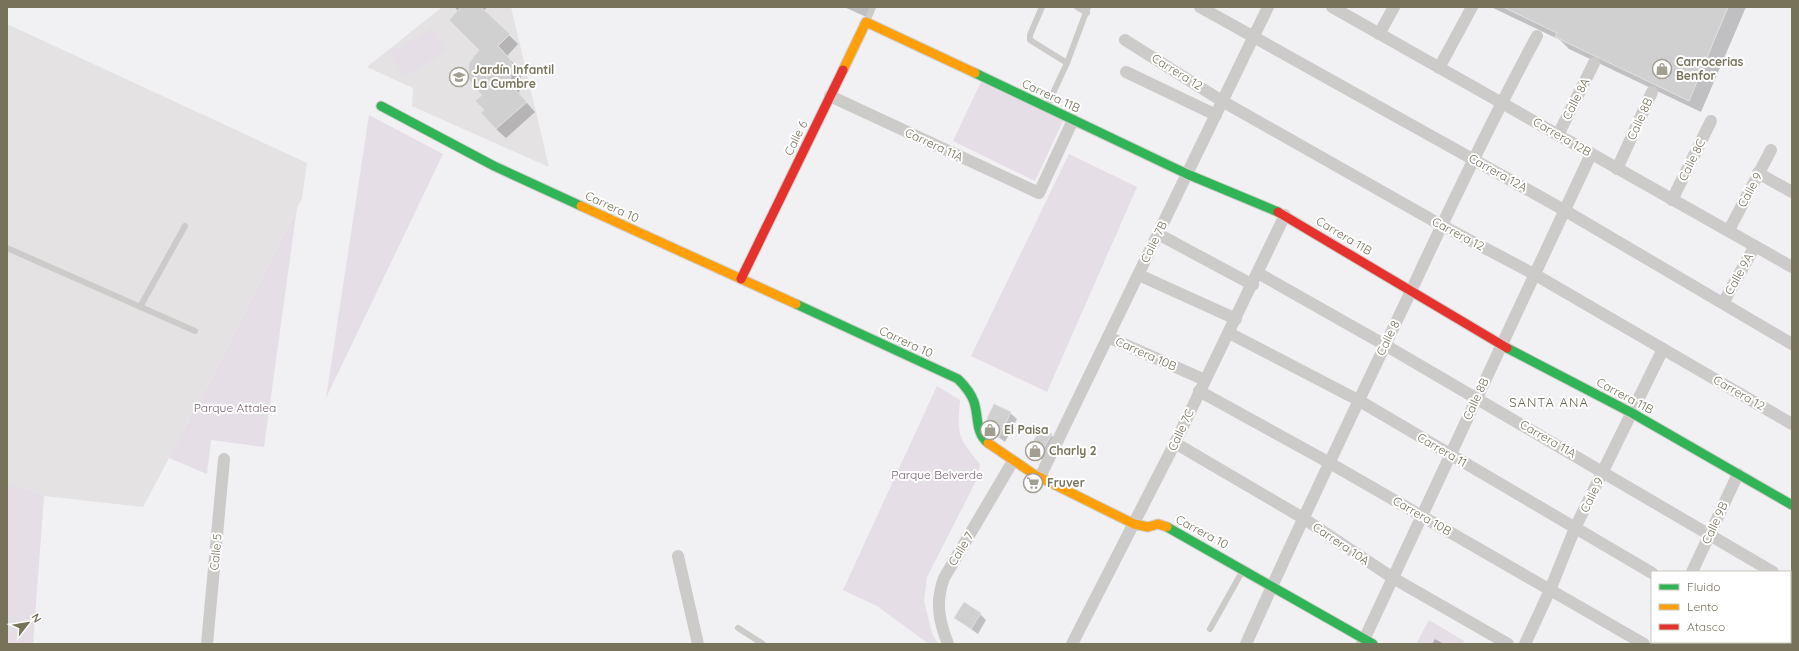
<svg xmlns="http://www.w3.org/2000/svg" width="1799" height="651" font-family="Quicksand,sans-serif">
  <rect width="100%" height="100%" fill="#f1f0f3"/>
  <!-- built -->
  <g fill="#e4e2e3">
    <path d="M442 7H511L549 167 412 106 413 88 367 67Z"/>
    <path d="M7 24 307 163 302 198 219 364 143 507 44 496 7 481Z"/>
  </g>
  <!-- green -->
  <g fill="#e5dee6">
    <path d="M432 28 447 51 404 77 389 53Z"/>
    <path d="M981 82 1063 121 1035 181 953 141Z"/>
    <path d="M369 115 443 154 326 398Z"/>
    <path d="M1069 154 1137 187 1047 392 971 356Z"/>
    <path d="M297 208 264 447 211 440 207 474 169 458 219 364Z"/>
    <path d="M937 386 960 400C957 434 958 438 980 464L977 479 927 577 924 601 932 633 938 644H929L877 606 843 590Z"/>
    <path d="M7 481 44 496 33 644H7Z"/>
    <path d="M1429 620 1464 641 1463 644H1416Z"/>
  </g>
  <!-- shadow -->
  <g fill="#0003">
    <path d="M455 7H487L484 11 518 44 507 56 519 70 521 76 519 94 535 112 506 138 496 129 485 111 481 50Z"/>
    <path d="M844 7H876L871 19Z"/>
    <path d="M1491 7H1746L1701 112 1569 49 1560 40Z"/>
    <path d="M995 405 1010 413 1017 419 1005 442 990 431Z"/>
    <path d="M1051 435 1057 441 1045 462 1029 450Z"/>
    <path d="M980 614 986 620 978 634 955 618Z"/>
    <path d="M1435 639 1444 644H1432Z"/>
  </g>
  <!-- building -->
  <g fill="#d1d0d0" stroke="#e1e1e2">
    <path d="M461 7H481L510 34 498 46 510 59 512 66 510 84 527 102 496 129 481 113 484 110 475 101 482 95 472 84 468 78 469 63 479 50 449 20Z"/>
    <path d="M1503 7H1728L1689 101 1555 37 1557 33Z"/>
    <path d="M994 404 1011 412 999 437 989 431 987 418Z"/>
    <path d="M1041 428 1052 434 1039 456 1028 450Z"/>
    <path d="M964 602 981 613 971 629 954 618Z"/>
  </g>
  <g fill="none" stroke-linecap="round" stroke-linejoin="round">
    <!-- fast casing -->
    <g stroke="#cecdcb" stroke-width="11">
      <g id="fast">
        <path d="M975 73 1187 174 1278 212"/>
        <path d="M381 106 494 166 581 206"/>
        <path d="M796 304 958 379C965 386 971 393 974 402 979 417 975 433 988 443"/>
        <path d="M1507 348 1632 413 1792 505"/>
        <path d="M1167 527 1373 644"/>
      </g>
    </g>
    <!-- slow casing -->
    <g stroke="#cecdcb" stroke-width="11">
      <g id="slow">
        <path d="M843 70 866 22 975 73"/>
        <path d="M581 206 796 304"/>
        <path d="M988 443 1035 475 1134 524 1148 527 1158 524 1167 527"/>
      </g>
    </g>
    <!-- jam casing -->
    <g stroke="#cecdcb" stroke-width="11">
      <g id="jam">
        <path d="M1278 212 1507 348"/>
        <path d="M741 279 843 70"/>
      </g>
    </g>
    <!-- lane -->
    <g stroke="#cccbca" stroke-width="6">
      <path d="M1042 7 1030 35V40L1067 63"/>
      <path d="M1077 7 1087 13"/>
      <path d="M867 21 873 7"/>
      <path d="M1047 106 1067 63 1088 7"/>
      <path d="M7 248 195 331"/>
      <path d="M140 307 185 226"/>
      <path d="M738 628 763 644"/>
      <path d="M1210 629 1243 570"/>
    </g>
    <!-- street -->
    <g stroke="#cccbca" stroke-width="12">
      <path d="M1200 7 1564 210 1792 344"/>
      <path d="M1332 7 1792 267"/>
      <path d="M1379 34 1394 7"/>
      <path d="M1125 40 1222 101 1441 225 1534 274 1792 424"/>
      <path d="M1439 68 1472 7"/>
      <path d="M1126 72 1216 115"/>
      <path d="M830 96 1039 193 1073 120"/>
      <path d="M1558 135 1594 63"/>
      <path d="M1617 169 1652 92"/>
      <path d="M1758 173 1792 192"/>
      <path d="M1672 200 1711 121"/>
      <path d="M1729 230 1771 150"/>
      <path d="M1158 234 1253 285"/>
      <path d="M1258 273 1385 345 1773 572"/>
      <path d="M1139 275 1236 319"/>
      <path d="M1723 303 1755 246"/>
      <path d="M1229 333 1358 400 1652 573"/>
      <path d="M1108 337 1205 380"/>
      <path d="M1199 391 1328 462 1644 644"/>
      <path d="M1175 443 1303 518 1393 578 1508 644"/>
      <path d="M1040 477 1268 7"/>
      <path d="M678 556 698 644"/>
      <path d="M1692 572 1738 474"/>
      <path d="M1790 582 1792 583"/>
      <path d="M1770 642 1774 644"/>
      <path d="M207 644 224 459"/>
      <path d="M948 644C939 621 935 602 944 578L1013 461"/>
      <path d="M1072 644 1175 443 1285 215"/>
      <path d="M1246 644C1299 525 1355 408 1411 291 1451 205 1492 119 1537 36"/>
      <path d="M1362 644 1591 154"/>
      <path d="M1525 644 1550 590 1575 528 1663 349"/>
      <path d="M1658 644 1659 642"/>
    </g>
    <!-- fast -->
    <use href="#fast" stroke="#30b455" stroke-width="9"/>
    <!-- slow -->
    <use href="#slow" stroke="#ff9f0a" stroke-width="9"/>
    <!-- jam -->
    <use href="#jam" stroke="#e5322d" stroke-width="9"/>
  </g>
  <!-- icons -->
  <defs>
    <g id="shop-ring" transform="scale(1)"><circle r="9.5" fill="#fff" stroke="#a29e90" stroke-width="1.5"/><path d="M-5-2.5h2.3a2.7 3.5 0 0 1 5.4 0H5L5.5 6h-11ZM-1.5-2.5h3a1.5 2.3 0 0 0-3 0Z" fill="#a29e90"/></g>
    <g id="school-ring" transform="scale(1)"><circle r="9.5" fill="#fff" stroke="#a29e90" stroke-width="1.5"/><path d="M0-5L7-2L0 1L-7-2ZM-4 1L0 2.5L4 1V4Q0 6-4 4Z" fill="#a29e90"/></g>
    <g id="supermarket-ring" transform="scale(1)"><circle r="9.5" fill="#fff" stroke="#a29e90" stroke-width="1.5"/><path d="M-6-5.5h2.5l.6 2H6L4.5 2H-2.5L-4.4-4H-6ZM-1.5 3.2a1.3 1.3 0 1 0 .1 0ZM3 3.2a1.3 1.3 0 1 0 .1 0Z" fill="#a29e90"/></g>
  </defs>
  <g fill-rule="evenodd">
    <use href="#shop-ring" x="1662" y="69"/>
    <use href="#school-ring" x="459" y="77"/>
    <use href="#shop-ring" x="990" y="430"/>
    <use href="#shop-ring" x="1035" y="451"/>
    <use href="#supermarket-ring" x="1033" y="483"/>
  </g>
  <g text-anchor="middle" stroke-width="4" stroke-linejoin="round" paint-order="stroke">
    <!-- poi labels -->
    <g font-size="12" font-weight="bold" fill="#77725a" stroke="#fff" text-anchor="start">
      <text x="1676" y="66">Carrocerias<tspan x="1676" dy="14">Benfor</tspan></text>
      <text x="473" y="74">Jardín Infantil<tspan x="473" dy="14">La Cumbre</tspan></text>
      <text x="1004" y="434">El Paisa</text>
      <text x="1049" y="455">Charly 2</text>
      <text x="1047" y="487">Fruver</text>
    </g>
    <!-- street labels -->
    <g font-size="12" fill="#77725a" stroke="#fff">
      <text transform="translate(1177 72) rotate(32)" y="4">Carrera 12</text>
      <text transform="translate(1051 96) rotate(25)" y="4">Carrera 11B</text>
      <text transform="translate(1576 99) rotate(-63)" y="4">Calle 8A</text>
      <text transform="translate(1640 119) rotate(-66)" y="4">Calle 8B</text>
      <text transform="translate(1562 137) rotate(30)" y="4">Carrera 12B</text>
      <text transform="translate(796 138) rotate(-64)" y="4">Calle 6</text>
      <text transform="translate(934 145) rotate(25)" y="4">Carrera 11A</text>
      <text transform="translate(1692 160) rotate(-64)" y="4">Calle 8C</text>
      <text transform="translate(1498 173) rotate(29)" y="4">Carrera 12A</text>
      <text transform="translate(1750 190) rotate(-62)" y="4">Calle 9</text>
      <text transform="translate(612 207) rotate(25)" y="4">Carrera 10</text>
      <text transform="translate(1458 234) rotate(28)" y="4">Carrera 12</text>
      <text transform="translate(1344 236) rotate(31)" y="4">Carrera 11B</text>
      <text transform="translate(1154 242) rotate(-64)" y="4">Calle 7B</text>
      <text transform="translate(1739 274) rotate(-61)" y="4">Calle 9A</text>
      <text transform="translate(1388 338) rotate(-64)" y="4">Calle 8</text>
      <text transform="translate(906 342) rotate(25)" y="4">Carrera 10</text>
      <text transform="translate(1146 354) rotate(24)" y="4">Carrera 10B</text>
      <text transform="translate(1739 393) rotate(30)" y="4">Carrera 12</text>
      <text transform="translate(1625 396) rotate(28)" y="4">Carrera 11B</text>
      <text transform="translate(1476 399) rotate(-65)" y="4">Calle 8B</text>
      <text transform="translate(1181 430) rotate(-65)" y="4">Calle 7C</text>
      <text transform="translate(1548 439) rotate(30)" y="4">Carrera 11A</text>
      <text transform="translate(1442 450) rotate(30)" y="4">Carrera 11</text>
      <text transform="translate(1592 495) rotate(-64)" y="4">Calle 9</text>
      <text transform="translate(1422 516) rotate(30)" y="4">Carrera 10B</text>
      <text transform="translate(1715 523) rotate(-65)" y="4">Calle 9B</text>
      <text transform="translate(1202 532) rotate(28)" y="4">Carrera 10</text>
      <text transform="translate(1341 544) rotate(34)" y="4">Carrera 10A</text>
      <text transform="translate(961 549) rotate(-59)" y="4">Calle 7</text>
      <text transform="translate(216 552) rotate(-85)" y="4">Calle 5</text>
    </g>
    <!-- park labels -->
    <g font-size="12" fill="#796174" stroke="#fff">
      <text x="235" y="412">Parque Attalea</text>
      <text x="937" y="479">Parque Belverde</text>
    </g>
    <!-- neighbourhood labels -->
    <g font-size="13" letter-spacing="1" fill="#676350" stroke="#fff">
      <text x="1549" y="407">SANTA ANA</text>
    </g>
  </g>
  <!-- border -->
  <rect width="1799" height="651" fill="none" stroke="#77725a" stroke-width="16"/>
  <!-- legend -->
  <rect x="1651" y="571" width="140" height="72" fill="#ffffff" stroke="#c9c7bd"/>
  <rect x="1659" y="584" width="20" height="6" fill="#30b455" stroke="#c9c7bd"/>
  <text x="1687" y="591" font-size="12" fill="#77725a">Fluido</text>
  <rect x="1659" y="604" width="20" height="6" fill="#ff9f0a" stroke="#c9c7bd"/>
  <text x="1687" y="611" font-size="12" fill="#77725a">Lento</text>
  <rect x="1659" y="624" width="20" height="6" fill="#e5322d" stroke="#c9c7bd"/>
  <text x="1687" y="631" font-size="12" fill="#77725a">Atasco</text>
  <!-- north arrow -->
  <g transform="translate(28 623) rotate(59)" stroke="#ffffff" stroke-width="3" paint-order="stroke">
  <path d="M0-3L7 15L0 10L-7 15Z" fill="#77725a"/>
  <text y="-6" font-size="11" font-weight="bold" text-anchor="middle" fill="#77725a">N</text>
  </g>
</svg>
